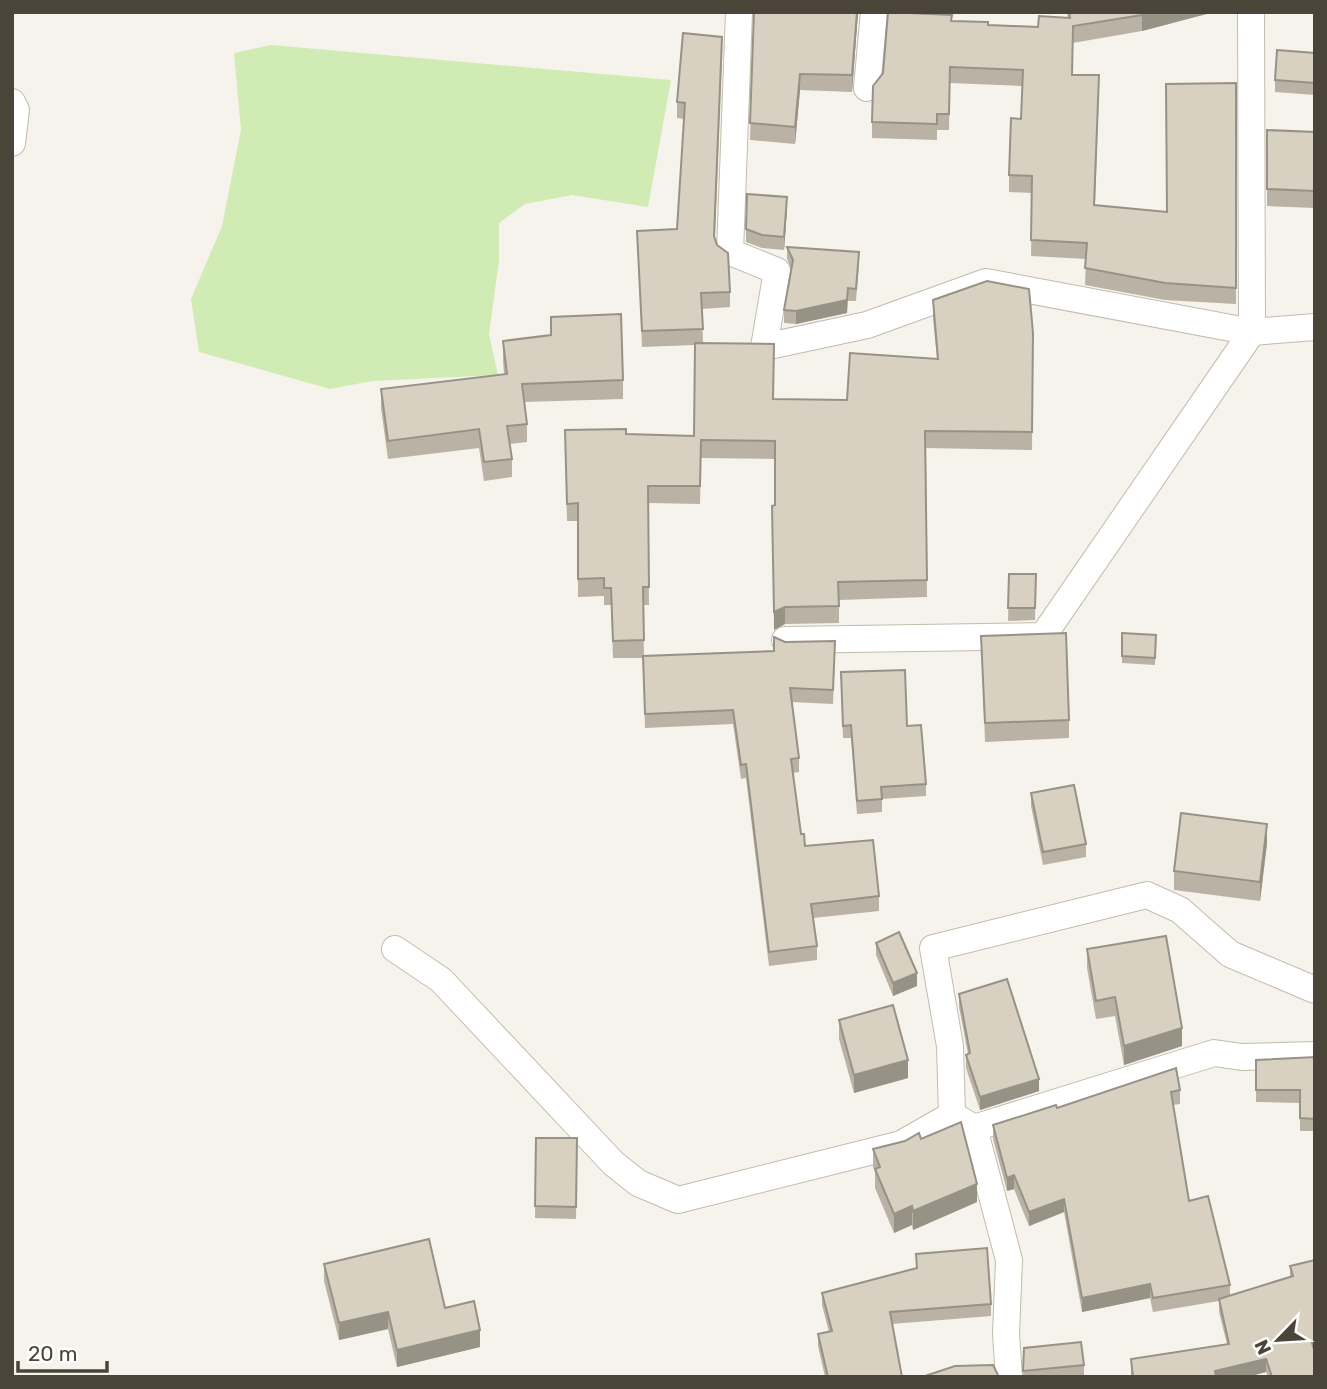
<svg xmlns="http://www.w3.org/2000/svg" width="1327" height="1389" font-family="Rubik,sans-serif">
  <rect width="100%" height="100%" fill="#f6f3ec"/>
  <!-- green -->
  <path fill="#d0ebb4" d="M271 45 671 80 648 207 572 195 525 204 499 223V260L489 334 498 375 372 381 330 389 199 352 191 299 222 226 241 130 234 53Z"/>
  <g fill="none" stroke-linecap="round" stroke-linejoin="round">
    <!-- minor casing -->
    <g stroke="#c2bcad" stroke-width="28">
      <g id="minor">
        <path d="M739 12 730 252 777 271 764 347 867 325 986 282 1252 332 1315 327"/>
        <path d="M867 88 874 12"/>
        <path d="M12 102 16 110 12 143"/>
        <path d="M785 640 1043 636 1252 332 1251 12"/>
        <path d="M395 949 441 980 613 1163 638 1183 678 1200 901 1144 952 1115 950 1046 933 948 1147 895 1180 910 1230 954 1315 990"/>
        <path d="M959 1119 974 1128 1009 1260 1006 1334 1009 1377"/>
        <path d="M974 1128 1214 1053 1242 1057 1315 1055"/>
      </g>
    </g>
    <!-- minor -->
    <use href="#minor" stroke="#fff" stroke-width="26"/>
  </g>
  <!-- wall -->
  <g fill="#bab3a5">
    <path d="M754 12H858L852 92 800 90 795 144 750 140Z"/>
    <path d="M1067 12H1214L1142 31 1073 43 1072 75 1099 92 1095 206 1167 212 1236 83V304L1165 300 1085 285 1086 259 1031 256 1032 193 1009 192V175L1021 119 1022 86 950 83 949 130H937V140L872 138V122L951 21 988 25 1038 27 1068 18Z"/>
    <path d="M722 52 715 237 730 292V307L702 309 703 343 773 399 847 400 937 359 933 318V300L1033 333 1032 450 926 448 927 597 839 600V623L785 624 774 630 772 506 775 505V459L701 458 700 504 648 503 649 605H643L644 656 774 651 785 642 835 655 833 704 792 702 799 758V772L793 773 801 834 805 846 879 896V911L813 918 817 946V960L769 966 746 778 741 779 733 724 645 728 643 658H613L611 605H604V596L578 597V521H567L565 447 626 434 694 436 695 345 642 347 637 231 677 229 684 119 677 118V102Z"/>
    <path d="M1315 53V95L1275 92V80Z"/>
    <path d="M1267 130 1315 132V208L1267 206Z"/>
    <path d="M787 209 784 250 762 248 746 242V229Z"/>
    <path d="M787 247 859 265 856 301H848L847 313 796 324 784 323V310L791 269 787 259Z"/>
    <path d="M551 317 623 380V399L524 402 527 424V442L510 444 512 459V477L484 481 479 448 388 459 381 408V389L504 374 503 360V341L551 335Z"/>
    <path d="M1009 574H1036L1035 620 1008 621Z"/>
    <path d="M1122 633 1156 635 1155 665 1122 663Z"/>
    <path d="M981 636 1069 720V738L985 742Z"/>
    <path d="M841 685 907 726 926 784V796L882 799V812L857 814 851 738H843Z"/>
    <path d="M1031 793 1086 844V857L1043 865 1031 806Z"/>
    <path d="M1267 843 1260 901 1174 890V871Z"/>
    <path d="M876 943 917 986 893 996 876 955Z"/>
    <path d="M1087 949 1182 1046 1124 1065 1115 1016 1096 1019 1087 968Z"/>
    <path d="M959 994 1039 1091 980 1110 966 1068V1055L968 1054 959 1007Z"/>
    <path d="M839 1020 908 1078 854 1093 839 1039Z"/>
    <path d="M1315 1057V1131H1300V1103L1256 1102V1060Z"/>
    <path d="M1180 1090V1104L1173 1105 1189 1201 1230 1285V1296L1290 1277V1266L1315 1377H1268L1266 1372 1247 1377H1131V1359L1227 1344 1219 1312V1301L1153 1312 1150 1298 1082 1312 1064 1212 1029 1226 1014 1189 1007 1191 993 1139V1125L1057 1108Z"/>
    <path d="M536 1138H577L576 1219 535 1218Z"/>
    <path d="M921 1139 977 1202 913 1230 912 1225 894 1233 875 1188V1172L873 1167V1149Z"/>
    <path d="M916 1254 991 1304V1316L892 1324 902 1377H825L818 1346V1334L829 1332 822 1305V1293L916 1268Z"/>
    <path d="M324 1264 445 1308 480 1347 397 1367 388 1329 339 1340 324 1281Z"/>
    <path d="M1024 1348 1084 1365V1377H1023Z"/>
  </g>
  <!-- shaded-wall -->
  <g fill="#979286">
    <path d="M857 12H858L852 92V75Z"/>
    <path d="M1152 12H1214L1142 31V15Z"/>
    <path d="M800 74V90L795 144V127Z"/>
    <path d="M787 197V209L784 250V237Z"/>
    <path d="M848 288 847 313 796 324V311Z"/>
    <path d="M785 607V624L774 630V612Z"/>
    <path d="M1267 824V843L1260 901V882Z"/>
    <path d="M917 973V986L893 996V983Z"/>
    <path d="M1182 1028V1046L1124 1065V1046Z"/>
    <path d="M908 1060V1078L854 1093V1075Z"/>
    <path d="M1039 1079V1091L980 1110V1097Z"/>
    <path d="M1014 1175V1189L1007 1191V1178Z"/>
    <path d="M977 1184V1202L913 1230V1211Z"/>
    <path d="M1064 1199V1212L1029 1226V1212Z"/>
    <path d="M912 1206V1225L894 1233V1214Z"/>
    <path d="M1150 1284V1298L1082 1312V1298Z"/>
    <path d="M388 1312V1329L339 1340V1323Z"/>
    <path d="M480 1330V1347L397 1367V1350Z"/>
    <path d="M1266 1359V1372L1247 1377H1215V1371Z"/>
  </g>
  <!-- building -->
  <g fill="#d8d0c0" stroke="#979286" stroke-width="2">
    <path d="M754 12H857L852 75 800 74 795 127 750 123Z"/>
    <path d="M888 12 952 15 951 21 988 22V25L1038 27 1039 16 1070 18 1069 12H1152L1142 15 1073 26 1072 75H1099L1094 205 1167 212 1166 84 1236 83V288L1165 283 1085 268 1087 243 1031 240 1032 176 1009 175 1011 118 1021 119 1023 70 950 67 949 114H937V124L872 122 873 86 883 73Z"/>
    <path d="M683 33 722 37 714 236 717 245 728 253 730 292 701 293 703 329 642 331 637 231 677 229 685 103 677 102Z"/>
    <path d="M1277 50 1315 53V83L1275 80Z"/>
    <path d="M1267 130 1315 132V191L1267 189Z"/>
    <path d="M747 194 787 197 784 237 762 235 746 229Z"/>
    <path d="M787 247 859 252 856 289 848 288 847 300 796 311 784 310 793 260Z"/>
    <path d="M987 281 1029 289 1033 333 1032 432 925 431 927 580 838 582 839 606 785 607 774 612 772 506 775 505V441L701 440 700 486H648L649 587H643L644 640 613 641 611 588H604V578L578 579V503L567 504 565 430 626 429V434L694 436 695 343 774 344 773 399 847 400 850 353 938 359 933 300Z"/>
    <path d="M621 314 623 380 522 384 527 424 507 426 512 459 484 462 479 429 388 441 381 389 507 374 503 341 551 335V317Z"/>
    <path d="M1009 574H1036L1035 608H1008Z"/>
    <path d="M1066 633 1069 720 985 723 981 636Z"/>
    <path d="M1122 633 1156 635 1155 658 1122 656Z"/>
    <path d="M774 637 785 642 835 641 833 690 790 688 799 758 791 759 801 834H804L805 846 873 840 879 896 811 904 817 946 769 952 746 764 741 765 733 710 645 714 643 656 774 651Z"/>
    <path d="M905 670 907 726 921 725 926 784 881 787 882 799 857 801 851 725 843 726 841 672Z"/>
    <path d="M1074 785 1086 844 1043 852 1031 793Z"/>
    <path d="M1181 813 1267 824 1260 882 1174 871Z"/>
    <path d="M899 932 917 973 893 983 876 943Z"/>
    <path d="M1166 936 1182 1028 1124 1046 1115 997 1096 1001 1087 949Z"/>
    <path d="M1007 979 1039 1079 980 1097 966 1055 970 1053 959 994Z"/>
    <path d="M893 1005 908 1060 854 1075 839 1020Z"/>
    <path d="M1315 1057V1119L1300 1118V1090H1256V1060Z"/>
    <path d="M1176 1068 1180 1090 1171 1092 1189 1201 1208 1196 1230 1285 1153 1298 1150 1284 1082 1298 1064 1199 1029 1212 1014 1175 1007 1178 993 1125 1056 1105 1057 1108Z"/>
    <path d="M961 1122 977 1184 913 1211 912 1206 894 1214 875 1169 880 1167 873 1149 905 1141 919 1133 921 1139Z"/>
    <path d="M536 1138H577L576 1207 535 1206Z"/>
    <path d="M429 1239 445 1308 474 1301 480 1330 397 1350 388 1312 339 1323 324 1264Z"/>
    <path d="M987 1248 991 1304 890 1312 902 1377H828L818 1334 832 1331 822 1293 917 1268 916 1254Z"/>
    <path d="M1315 1260V1342L1312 1343 1315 1352V1377H1272L1266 1359 1215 1371 1216 1377H1133L1131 1359 1229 1344 1219 1299 1293 1276 1290 1266Z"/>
    <path d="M1081 1342 1084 1365 1023 1371 1024 1348Z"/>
    <path d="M993 1365 999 1377H922L955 1366Z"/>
  </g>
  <!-- border -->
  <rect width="1327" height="1389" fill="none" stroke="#4b4539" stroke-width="28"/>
  <!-- north arrow -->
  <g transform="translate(1278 1340) rotate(245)" stroke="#ffffff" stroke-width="5" paint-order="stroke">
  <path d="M0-5L12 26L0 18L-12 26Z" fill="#4b4539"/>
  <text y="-10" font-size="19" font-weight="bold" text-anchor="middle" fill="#4b4539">N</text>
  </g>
  <!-- scale -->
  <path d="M18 1361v10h89v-10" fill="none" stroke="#4b4539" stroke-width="3.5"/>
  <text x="28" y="1361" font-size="21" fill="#4b4539" stroke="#ffffff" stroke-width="5" paint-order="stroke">20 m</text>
</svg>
